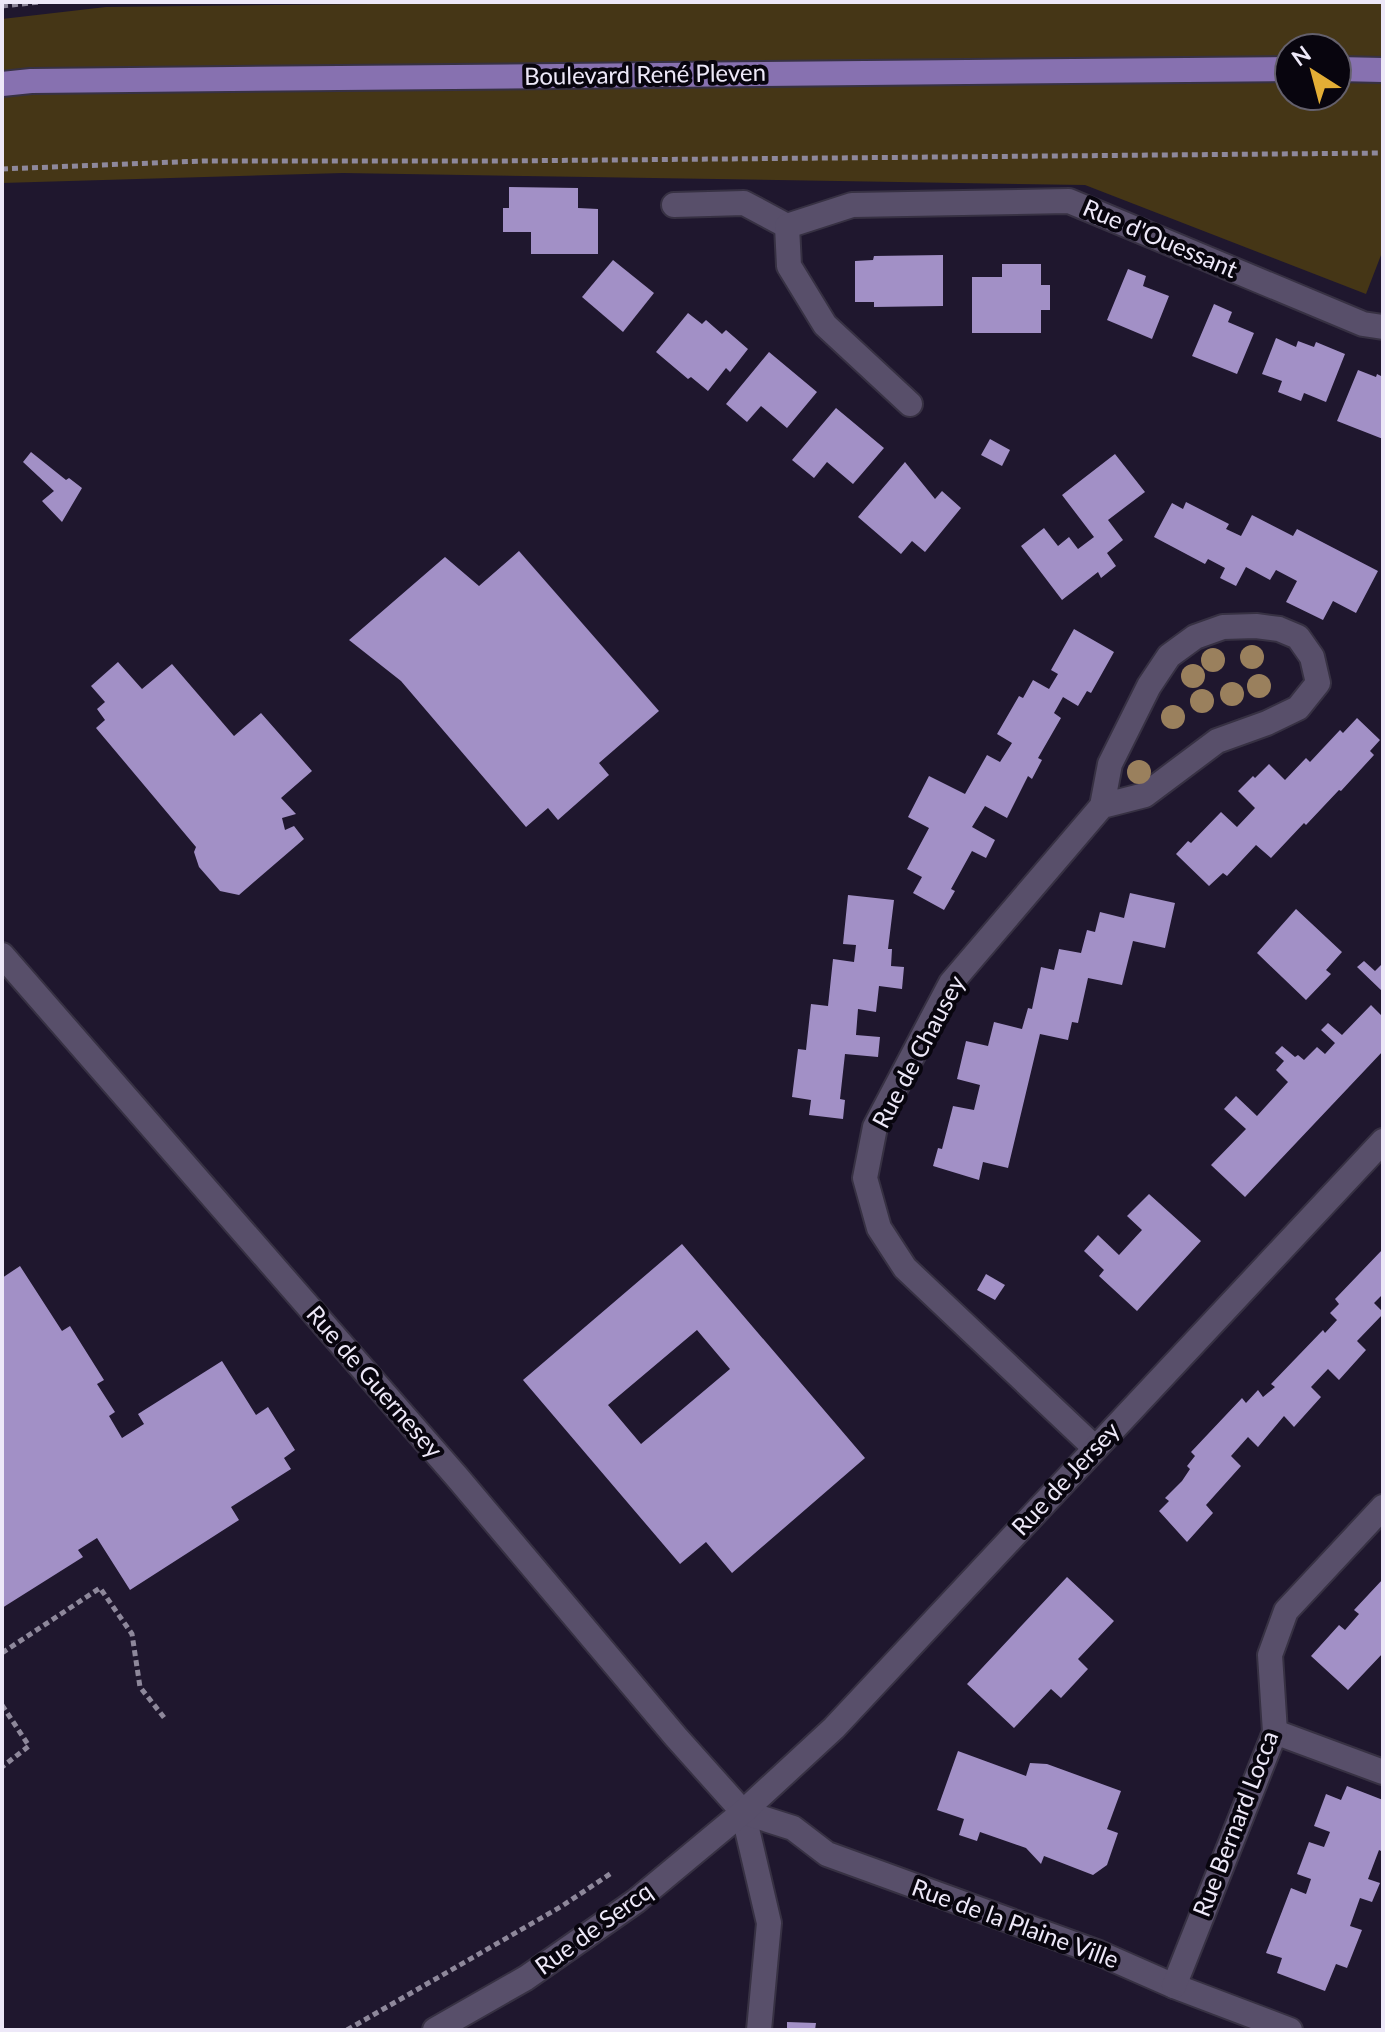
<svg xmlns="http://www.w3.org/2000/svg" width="1385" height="2032" font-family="Lato,sans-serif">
  <rect width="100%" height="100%" fill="#1f172e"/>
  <!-- green -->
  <path fill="#453616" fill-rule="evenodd" d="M551 2H1383V250L1366 294 1085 185 343 173 2 183V19L106 7ZM1289 48H1337V96H1289Z"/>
  <!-- building -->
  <g fill="#a290c6" fill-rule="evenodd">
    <path d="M509 187 578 188V208L598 209V254H531V232H503V208H509Z"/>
    <path d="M943 255V306L874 307V302H855V261L873 260 874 256Z"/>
    <path d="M613 260 654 293 623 332 582 297Z"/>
    <path d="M1002 264H1041V285H1050V310H1041V333H972V277H1002Z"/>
    <path d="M1128 269 1146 276 1143 286 1169 296 1152 339 1107 320Z"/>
    <path d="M1214 304 1232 312 1228 322 1254 333 1237 374 1192 356Z"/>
    <path d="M688 313 702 324 706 320 722 334 726 330 748 349 730 372 726 368 708 391 691 377 688 379 656 352Z"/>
    <path d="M1276 338 1296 347 1298 341 1314 347 1316 342 1345 354 1326 402 1304 393 1301 401 1278 392 1282 381 1262 374Z"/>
    <path d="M769 352 817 392 787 428 761 406 747 422 726 404Z"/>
    <path d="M1358 370 1376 377 1377 374 1383 377V439L1337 421Z"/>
    <path d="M836 408 884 448 853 484 827 462 814 478 792 460Z"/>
    <path d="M990 439 1010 450 1002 466 981 455Z"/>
    <path d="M31 452 66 480 69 478 82 488 62 522 42 501 54 491 23 462Z"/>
    <path d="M1115 454 1145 492 1108 520 1123 540 1107 553 1116 566 1101 578 1098 572 1062 600 1021 546 1044 528 1058 546 1069 537 1078 549 1094 537 1062 495Z"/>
    <path d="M905 462 935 499 942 491 961 508 925 552 912 541 901 554 858 517Z"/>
    <path d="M1186 502 1229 524 1226 529 1241 536 1252 515 1293 536 1297 529 1378 571 1356 613 1333 601 1323 620 1286 602 1297 581 1276 570 1270 580 1246 567 1236 586 1220 578 1225 568 1208 559 1205 564 1154 537 1172 503 1183 509Z"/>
    <path d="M519 551 659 711 599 763 609 775 558 820 548 808 526 827 401 681 349 640 445 557 479 586Z"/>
    <path d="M1074 629 1114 652 1091 693 1087 691 1078 706 1063 697 1054 713 1061 718 1038 758 1042 760 1032 779 1028 776 1007 818 985 806 972 827 995 840 986 858 972 851 951 889 955 891 944 910 913 893 922 877 907 869 929 828 908 817 929 776 965 794 987 755 1000 762 1012 743 997 734 1019 696 1023 698 1033 680 1049 689 1058 674 1051 670Z"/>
    <path d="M118 662 142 689 172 664 234 736 261 713 312 771 281 798 296 814 282 818 285 830 294 826 304 839 239 895 220 891 199 867 194 852 196 847 96 728 105 720 97 709 105 702 91 686Z"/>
    <path d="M1357 718 1380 740 1370 751 1374 755 1341 791 1339 790 1306 825 1304 823 1271 858 1256 845 1227 876 1223 873 1209 886 1176 854 1188 841 1191 843 1221 812 1237 827 1255 808 1238 791 1253 776 1255 778 1269 764 1285 780 1306 758 1310 762 1340 730 1343 733Z"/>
    <path d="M1130 893 1175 903 1165 948 1133 941 1122 985 1088 978 1078 1023 1072 1022 1068 1040 1040 1034 1008 1168 983 1162 979 1180 933 1166 938 1148 942 1149 953 1106 974 1110 980 1085 957 1079 966 1041 988 1046 994 1022 1022 1029 1028 1008 1032 1009 1041 967 1054 970 1059 949 1081 953 1087 930 1095 932 1100 912 1124 918Z"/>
    <path d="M848 895 894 900 888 949H892L891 966 904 967 902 989 879 986 876 1012 858 1009 856 1035 880 1037 878 1057 845 1054 840 1099 845 1100 843 1119 809 1115 811 1100 792 1097 798 1049 806 1050 811 1004 828 1006 833 959 854 962 856 945 843 944Z"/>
    <path d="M1296 909 1342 952 1326 970 1331 974 1306 1000 1257 953Z"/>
    <path d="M1364 961 1375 971 1383 963V992L1357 967Z"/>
    <path d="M1371 1005 1383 1017V1051L1245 1197 1211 1165 1246 1129 1224 1109 1236 1096 1257 1116 1288 1082 1276 1070 1284 1061 1275 1053 1282 1046 1295 1057 1298 1055 1304 1060 1317 1047 1325 1054 1335 1043 1321 1030 1328 1023 1342 1035Z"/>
    <path d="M1149 1194 1201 1241 1137 1311 1099 1276 1104 1270 1084 1251 1098 1235 1119 1255 1142 1230 1127 1216Z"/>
    <path d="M682 1244 865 1458 732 1573 706 1542 680 1564 523 1380ZM697 1330 730 1369 641 1444 608 1405Z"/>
    <path d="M1383 1249V1294L1374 1303 1383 1312V1314L1357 1341 1366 1350 1339 1380 1328 1369 1311 1387 1321 1397 1294 1427 1284 1416 1258 1447 1248 1437 1231 1456 1241 1466 1206 1505 1213 1513 1187 1542 1159 1511 1169 1501 1165 1498 1182 1481 1190 1469 1187 1466 1195 1456 1191 1452 1242 1398 1246 1403 1258 1390 1263 1397 1275 1387 1271 1384 1323 1330 1325 1333 1337 1320 1330 1313 1339 1304 1335 1299Z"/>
    <path d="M20 1266 62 1331 70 1326 104 1380 97 1384 115 1412 109 1416 122 1438 144 1424 138 1414 222 1361 256 1415 268 1407 295 1450 284 1458 291 1469 231 1507 239 1520 130 1590 97 1538 78 1550 83 1557 2 1608V1278Z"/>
    <path d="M986 1274 1005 1285 995 1300 977 1290Z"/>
    <path d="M1067 1577 1114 1621 1078 1659 1088 1669 1061 1698 1051 1689 1014 1728 967 1684Z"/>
    <path d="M1383 1579V1653L1348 1690 1311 1656 1339 1625 1345 1630 1359 1614 1354 1610Z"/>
    <path d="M958 1751 1026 1776 1030 1763 1047 1764 1121 1791 1107 1829 1118 1833 1107 1865 1093 1875 1044 1856 1041 1864 1026 1848 980 1832 977 1841 959 1835 964 1819 937 1810Z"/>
    <path d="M1347 1786 1383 1800V1852L1379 1850 1368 1879 1380 1883 1372 1902 1360 1898 1350 1926 1362 1930 1347 1968 1336 1964 1325 1991 1277 1973 1282 1958 1266 1953 1291 1888 1306 1894 1311 1879 1297 1874 1309 1842 1324 1847 1330 1832 1314 1826 1326 1794 1341 1800Z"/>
    <path d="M787 2022 816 2023 815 2030H787Z"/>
  </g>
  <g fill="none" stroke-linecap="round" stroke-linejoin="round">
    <!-- minor casing -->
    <g stroke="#373143" stroke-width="28">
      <g id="minor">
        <path d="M674 205 744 203 787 226"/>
        <path d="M910 404 825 325 789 266 787 226 852 205 1069 201 1363 324 1383 327"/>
        <path d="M2 955 457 1477 676 1737 743 1812 769 1923 759 2030"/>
        <path d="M1095 1448 905 1268 879 1228 865 1178 875 1127 951 983 1102 806 1110 764 1149 686 1169 656 1195 637 1223 627 1256 626 1279 629 1298 637 1312 657 1318 683 1298 708 1267 723 1217 741 1145 795 1102 806"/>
        <path d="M1275 1732 1383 1772"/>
        <path d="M743 1812 793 1828 827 1854 1099 1953 1174 1986 1290 2030"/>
        <path d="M1174 1986 1275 1732 1270 1655 1286 1611 1383 1507"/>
        <path d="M435 2030 526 1978 636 1901 743 1812 834 1728 1383 1141"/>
      </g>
    </g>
    <!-- major casing -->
    <g stroke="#373143" stroke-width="28">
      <g id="major">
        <path d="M1337 69 1383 70"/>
        <path d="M2 84 31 81 1289 69"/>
      </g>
    </g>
    <!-- path -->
    <g stroke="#8e889b" stroke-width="5" stroke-dasharray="6 4" stroke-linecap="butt">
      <path d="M2 6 40 2"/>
      <path d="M2 169 202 161H497L1383 153"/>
      <path d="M2 1653 100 1588 132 1634 140 1687 166 1720"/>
      <path d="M2 1705 29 1746 2 1767"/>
      <path d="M347 2030 562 1906 613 1872"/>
    </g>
    <!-- minor -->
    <use href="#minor" stroke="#584f6a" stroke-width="24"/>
    <!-- major -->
    <use href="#major" stroke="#8771b0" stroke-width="24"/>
  </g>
  <!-- trees -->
  <g fill="#9a805d">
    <circle cx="1252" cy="657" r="12"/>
    <circle cx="1213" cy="660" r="12"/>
    <circle cx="1193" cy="676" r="12"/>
    <circle cx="1259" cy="686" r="12"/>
    <circle cx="1232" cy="694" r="12"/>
    <circle cx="1202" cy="701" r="12"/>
    <circle cx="1173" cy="717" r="12"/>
    <circle cx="1139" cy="772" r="12"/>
  </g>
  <g text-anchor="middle" stroke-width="8" stroke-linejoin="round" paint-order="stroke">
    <!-- street labels -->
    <g font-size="24" fill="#ede8f8" stroke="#08050e">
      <text transform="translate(645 75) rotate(-1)" y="8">Boulevard René Pleven</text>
      <text transform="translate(1160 239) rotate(23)" y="8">Rue d'Ouessant</text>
      <text transform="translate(919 1052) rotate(-62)" y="8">Rue de Chausey</text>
      <text transform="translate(374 1382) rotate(49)" y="8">Rue de Guernesey</text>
      <text transform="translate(1066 1479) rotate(-47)" y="8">Rue de Jersey</text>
      <text transform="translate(1236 1824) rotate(-69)" y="8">Rue Bernard Locca</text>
      <text transform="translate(1015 1924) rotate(20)" y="8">Rue de la Plaine Ville</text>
      <text transform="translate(594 1929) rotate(-36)" y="8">Rue de Sercq</text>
    </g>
  </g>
  <!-- border -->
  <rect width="1385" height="2032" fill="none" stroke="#ede8f8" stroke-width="8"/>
  <!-- north arrow -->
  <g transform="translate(1313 72) rotate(324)"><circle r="38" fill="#08050e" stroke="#64606c" stroke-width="2"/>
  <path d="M0-6L14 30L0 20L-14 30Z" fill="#e3ae35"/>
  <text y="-12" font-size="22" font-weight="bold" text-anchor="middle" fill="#ede8f8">N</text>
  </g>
</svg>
